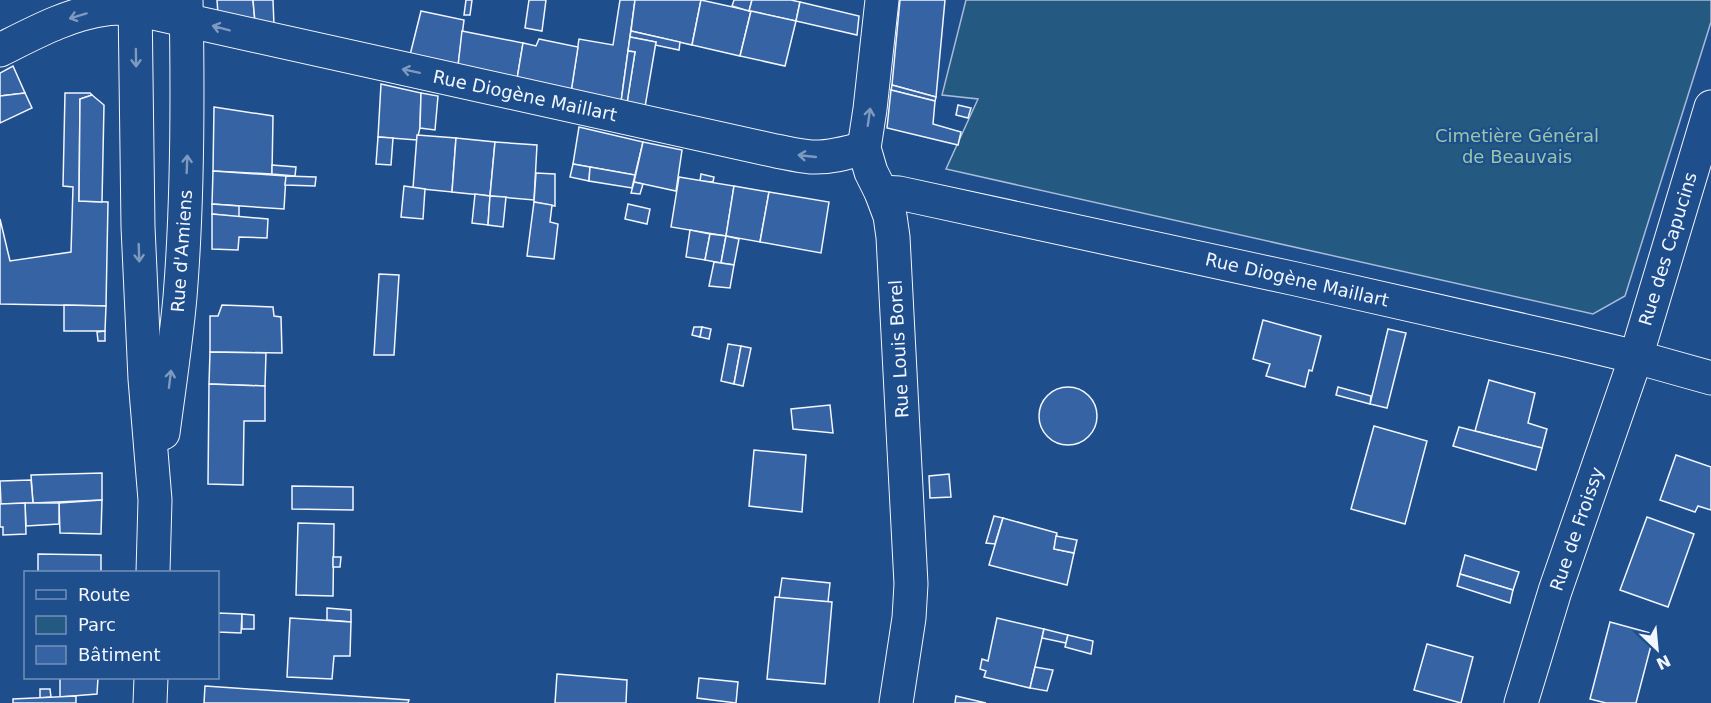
<svg xmlns="http://www.w3.org/2000/svg" width="1711" height="703" font-family="'DejaVu Sans',sans-serif">
  <rect width="100%" height="100%" fill="#1f4e8c"/>
  <!-- green -->
  <path fill="#245a82" stroke="#a8bbd7" stroke-width="1.5" d="M966 0H1711V22L1625 296 1593 314 946 169 978 99 942 95Z"/>
  <!-- building -->
  <g fill="#3563a3" stroke="#f2f6ff" stroke-width="1.5">
    <path d="M217 0H253L255 22 218 14Z"/>
    <path d="M253 0H273L274 26 255 22Z"/>
    <path d="M466 0H472L470 15H464Z"/>
    <path d="M529 0H546L542 31 525 28Z"/>
    <path d="M620 0H635L621 102 571 92 579 39 613 45Z"/>
    <path d="M635 0H701L692 45 631 31Z"/>
    <path d="M701 0 751 11 740 56 692 45Z"/>
    <path d="M734 0H752L749 11 732 6Z"/>
    <path d="M752 0H791L800 2 796 21 749 11Z"/>
    <path d="M900 0H945L936 97 892 85Z"/>
    <path d="M800 2 859 16 857 35 796 21Z"/>
    <path d="M421 11 464 20 458 66 410 55Z"/>
    <path d="M751 11 796 21 785 66 740 56Z"/>
    <path d="M462 31 523 43 517 79 458 66Z"/>
    <path d="M631 31 680 42 679 50 655 45 656 42 630 37Z"/>
    <path d="M630 37 656 42 645 107 627 103 635 52 628 51Z"/>
    <path d="M539 39 578 47 571 92 517 79 523 43 536 46Z"/>
    <path d="M628 51 635 52 627 103 621 102Z"/>
    <path d="M13 66 25 93 0 96V73Z"/>
    <path d="M381 84 421 93 420 128 417 140 378 137Z"/>
    <path d="M892 85 936 97 935 101 891 90Z"/>
    <path d="M891 90 935 101 933 124 961 132 958 145 887 128Z"/>
    <path d="M25 93 32 108 0 123V96Z"/>
    <path d="M65 93H90L92 95 80 99 79 201 108 202 106 306 0 304V219L10 261 71 252 73 187 63 186Z"/>
    <path d="M421 93 438 96 435 130 420 128Z"/>
    <path d="M92 95 104 105 102 202 79 201 80 99Z"/>
    <path d="M958 105 971 108 968 118 956 115Z"/>
    <path d="M214 107 273 116 272 174 213 171Z"/>
    <path d="M579 127 643 142 635 175 573 164Z"/>
    <path d="M417 135 456 138 452 192 413 188Z"/>
    <path d="M378 137 393 138 391 165 376 164Z"/>
    <path d="M456 138 495 142 490 196 452 192Z"/>
    <path d="M495 142 537 145 534 200 490 196Z"/>
    <path d="M643 142 682 150 676 191 634 182Z"/>
    <path d="M573 164 590 167 589 181 570 177Z"/>
    <path d="M272 165 296 167 295 176 272 174Z"/>
    <path d="M590 167 635 175 632 188 589 181Z"/>
    <path d="M213 171 286 176 284 209 212 204Z"/>
    <path d="M536 173 555 174V206L534 202Z"/>
    <path d="M701 174 714 177 713 182 700 181Z"/>
    <path d="M286 176 316 177 315 186 285 185Z"/>
    <path d="M679 177 734 186 726 236 671 227Z"/>
    <path d="M634 182 643 184 640 194 631 193Z"/>
    <path d="M404 186 425 189 423 219 401 217Z"/>
    <path d="M734 186 769 192 760 242 726 236Z"/>
    <path d="M769 192 829 202 821 253 760 242Z"/>
    <path d="M475 194 490 196 488 225 472 223Z"/>
    <path d="M490 196 506 197 503 227 488 225Z"/>
    <path d="M534 202 552 205 550 222 558 224 554 259 527 256Z"/>
    <path d="M212 204 239 206V217L212 214Z"/>
    <path d="M628 204 650 209 647 224 625 219Z"/>
    <path d="M212 214 268 219 267 238 239 237 238 250 212 249Z"/>
    <path d="M690 230 710 234 705 260 686 257Z"/>
    <path d="M710 234 726 236 721 263 705 260Z"/>
    <path d="M726 236 739 239 734 265 721 263Z"/>
    <path d="M714 262 734 265 730 288 709 286Z"/>
    <path d="M379 274 399 275 394 355H374Z"/>
    <path d="M64 305 106 306 105 331H64Z"/>
    <path d="M222 305 273 307 274 316 281 317 282 353 210 352V316H218Z"/>
    <path d="M1263 320 1321 336 1312 371 1309 370 1305 387 1266 376 1270 364 1253 359Z"/>
    <path d="M694 327H702L700 337 692 335Z"/>
    <path d="M702 327 711 329 709 339 700 337Z"/>
    <path d="M1388 329 1406 333 1387 408 1370 404Z"/>
    <path d="M105 331V341H98L97 332Z"/>
    <path d="M728 344 741 346 734 384 721 381Z"/>
    <path d="M741 346 751 348 743 386 734 384Z"/>
    <path d="M210 352 266 353 265 386 209 384Z"/>
    <path d="M1489 380 1535 393 1528 423 1547 429 1542 448 1475 431Z"/>
    <path d="M209 384 265 386V421H244L243 485 208 484Z"/>
    <circle cx="1068" cy="416" r="29"/>
    <path d="M1338 387 1371 396 1370 404 1336 395Z"/>
    <path d="M830 405 833 433 793 429 791 409Z"/>
    <path d="M1374 426 1427 441 1405 524 1351 509Z"/>
    <path d="M1459 427 1542 448 1536 470 1453 446Z"/>
    <path d="M754 450 806 455 802 512 749 506Z"/>
    <path d="M1676 455 1711 467V510L1698 506 1695 512 1660 500Z"/>
    <path d="M102 473V500L33 503 31 475Z"/>
    <path d="M949 474 951 497 930 498 929 476Z"/>
    <path d="M31 480 33 503 1 504 0 481Z"/>
    <path d="M292 486 353 487V510L292 509Z"/>
    <path d="M102 500 101 534 60 533 59 503Z"/>
    <path d="M25 503H59V524L26 526Z"/>
    <path d="M25 503 26 534 3 535V527H0V504Z"/>
    <path d="M994 516 1003 518 995 544 986 543Z"/>
    <path d="M1647 517 1694 534 1668 607 1620 590Z"/>
    <path d="M1003 518 1057 533 1054 549 1074 553 1067 585 989 565Z"/>
    <path d="M298 523 334 524 333 596 296 595Z"/>
    <path d="M1056 536 1077 540 1074 553 1054 549Z"/>
    <path d="M38 554 101 555V572H38Z"/>
    <path d="M1465 555 1519 572 1513 590 1460 574Z"/>
    <path d="M333 557H341L340 567H333Z"/>
    <path d="M1460 574 1513 590 1510 603 1457 586Z"/>
    <path d="M782 578 830 583 828 602 779 598Z"/>
    <path d="M775 597 832 602 825 684 767 679Z"/>
    <path d="M327 608 351 610V622L327 620Z"/>
    <path d="M218 613 242 614 241 633 218 632Z"/>
    <path d="M242 614 254 615V629H242Z"/>
    <path d="M290 618 351 622 350 656H334L332 679 287 677Z"/>
    <path d="M997 618 1044 629 1030 688 984 677 986 671 980 669 982 659 988 661Z"/>
    <path d="M1610 622 1654 634 1636 703H1606L1590 699Z"/>
    <path d="M1044 629 1068 635 1066 643 1042 638Z"/>
    <path d="M1068 635 1093 641 1091 654 1065 647Z"/>
    <path d="M1427 644 1473 657 1461 703 1414 690Z"/>
    <path d="M1035 667 1053 670 1047 691 1030 688Z"/>
    <path d="M557 674 627 680 626 703H555Z"/>
    <path d="M60 678H98L97 694 60 697Z"/>
    <path d="M699 678 738 682 736 703 697 698Z"/>
    <path d="M205 686 409 700 408 703H204Z"/>
    <path d="M40 689H50L51 697 40 698Z"/>
    <path d="M76 696V703H13V699Z"/>
    <path d="M956 696 986 703H955Z"/>
  </g>
  <g fill="none" stroke-linecap="round" stroke-linejoin="round">
    <!-- minor casing -->
    <g stroke="#f2f6ff" stroke-width="35">
      <g id="minor">
        <path d="M882 0 870 109 864 148 871 172 881 192 890 216 893 237 911 584 909 618 896 703"/>
        <path d="M0 50C34 33 68 14 107 9 116 7 126 9 135 9L776 151C787 153 799 156 811 157 829 158 847 153 864 148"/>
        <path d="M881 192 899 193 1296 279 1570 341 1636 357 1711 378"/>
        <path d="M1521 703 1555 591 1636 357 1711 107"/>
      </g>
    </g>
    <!-- major casing -->
    <g stroke="#f2f6ff" stroke-width="35">
      <g id="major">
        <path d="M135 0 138 227 145 379 155 500 153 572"/>
        <path d="M163 433C169 387 176 342 180 297 188 198 188 99 186 0"/>
        <path d="M150 703 151 678"/>
      </g>
    </g>
    <!-- minor -->
    <use href="#minor" stroke="#1f4e8c" stroke-width="33"/>
    <!-- major -->
    <use href="#major" stroke="#1f4e8c" stroke-width="33"/>
  </g>
  <!-- one-way arrows -->
  <defs><path id="oneway-shaft" d="M-6 0H5M1.5-3L5.5 0L1.5 3" fill="none" stroke-width="1.6" stroke-linecap="round" stroke-linejoin="round" transform="scale(1.5)"/></defs>
  <g stroke="#7e9ac0">
    <use href="#oneway-shaft" transform="translate(78 16) rotate(163)"/>
    <use href="#oneway-shaft" transform="translate(221 28) rotate(-165)"/>
    <use href="#oneway-shaft" transform="translate(136 58) rotate(89)"/>
    <use href="#oneway-shaft" transform="translate(411 71) rotate(-168)"/>
    <use href="#oneway-shaft" transform="translate(869 117) rotate(-82)"/>
    <use href="#oneway-shaft" transform="translate(807 156) rotate(-174)"/>
    <use href="#oneway-shaft" transform="translate(187 164) rotate(-88)"/>
    <use href="#oneway-shaft" transform="translate(139 253) rotate(88)"/>
    <use href="#oneway-shaft" transform="translate(170 379) rotate(-83)"/>
  </g>
  <g text-anchor="middle" stroke-width="4.5" stroke-linejoin="round" paint-order="stroke">
    <!-- street labels -->
    <g font-size="18" fill="#f2f6ff" stroke="#1f4e8c">
      <text transform="translate(525 96) rotate(12)" y="6">Rue Diogène Maillart</text>
      <text transform="translate(1668 249) rotate(-73)" y="6">Rue des Capucins</text>
      <text transform="translate(182 251) rotate(-86)" y="6">Rue d'Amiens</text>
      <text transform="translate(1297 280) rotate(13)" y="6">Rue Diogène Maillart</text>
      <text transform="translate(899 349) rotate(-93)" y="6">Rue Louis Borel</text>
      <text transform="translate(1577 529) rotate(-71)" y="6">Rue de Froissy</text>
    </g>
    <!-- park labels -->
    <g font-size="18" fill="#97c8a6" stroke="#1f4e8c">
      <text x="1517" y="142">Cimetière Général<tspan x="1517" dy="21">de Beauvais</tspan></text>
    </g>
  </g>
  <!-- legend -->
  <rect x="24" y="571" width="195" height="108" fill="#1f4e8c" stroke="#7391ba" stroke-width="1.5"/>
  <rect x="36" y="590" width="30" height="9" fill="#1f4e8c" stroke="#7391ba" stroke-width="1.5"/>
  <text x="78" y="601" font-size="18" fill="#f2f6ff">Route</text>
  <rect x="36" y="616" width="30" height="18" fill="#245a82" stroke="#7391ba" stroke-width="1.5"/>
  <text x="78" y="631" font-size="18" fill="#f2f6ff">Parc</text>
  <rect x="36" y="646" width="30" height="18" fill="#3563a3" stroke="#7391ba" stroke-width="1.5"/>
  <text x="78" y="661" font-size="18" fill="#f2f6ff">Bâtiment</text>
  <!-- north arrow -->
  <g transform="translate(1657 649) rotate(154)" stroke="#1f4e8c" stroke-width="4.5" paint-order="stroke">
  <path d="M0-4.5L10 22L0 15L-10 22Z" fill="#f2f6ff"/>
  <text y="-9" font-size="16" font-weight="bold" text-anchor="middle" fill="#f2f6ff">N</text>
  </g>
</svg>
